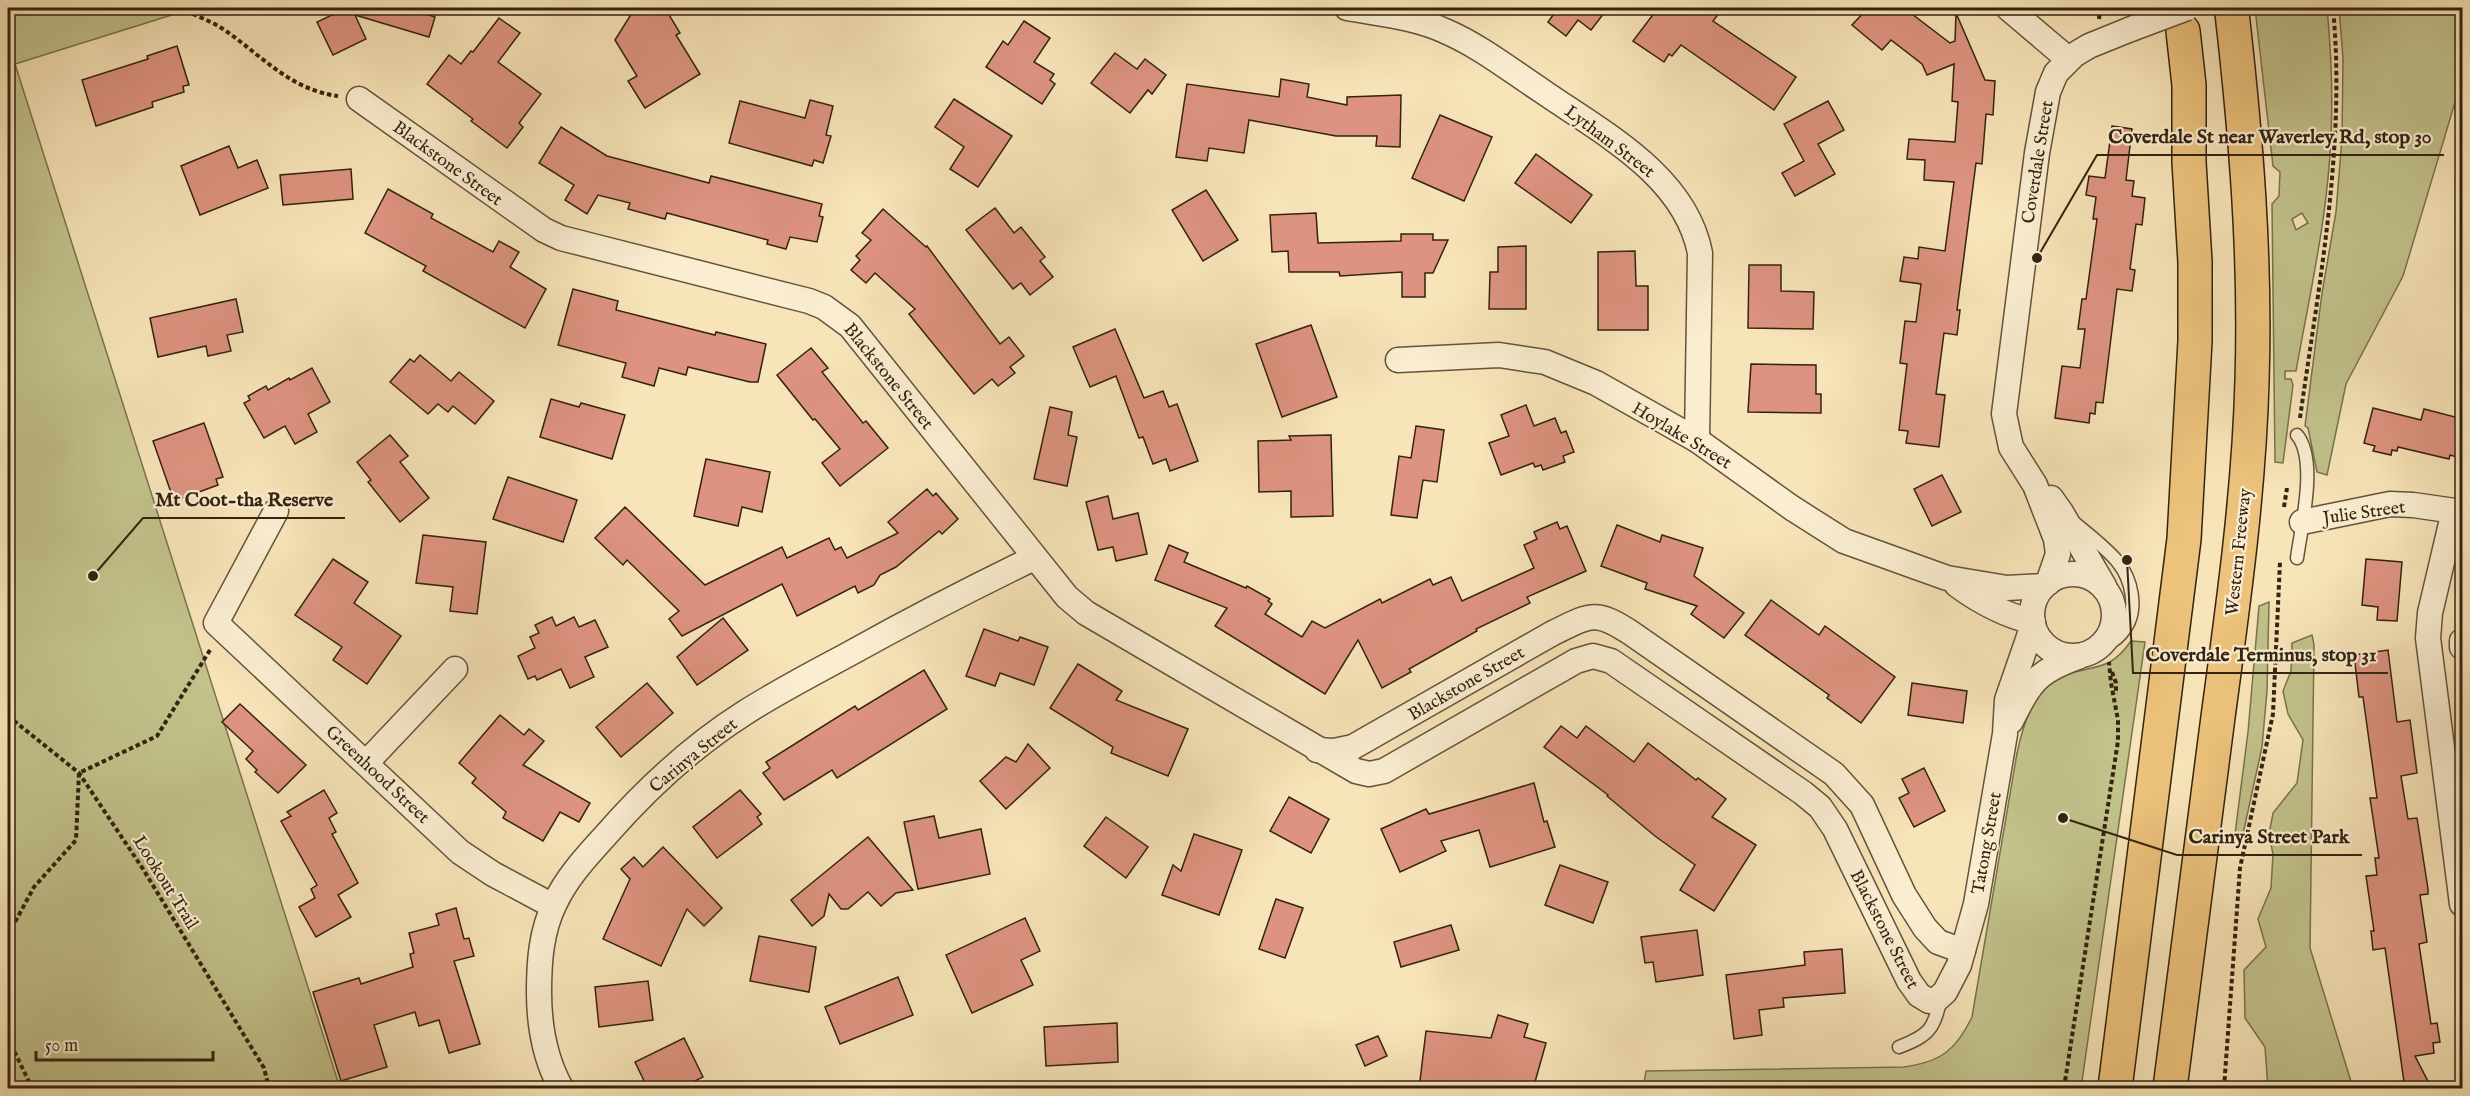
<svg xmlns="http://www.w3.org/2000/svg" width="2470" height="1096" font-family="'IM FELL English',serif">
  <rect width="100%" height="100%" fill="#f7e4b8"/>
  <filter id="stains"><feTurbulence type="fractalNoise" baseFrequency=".00333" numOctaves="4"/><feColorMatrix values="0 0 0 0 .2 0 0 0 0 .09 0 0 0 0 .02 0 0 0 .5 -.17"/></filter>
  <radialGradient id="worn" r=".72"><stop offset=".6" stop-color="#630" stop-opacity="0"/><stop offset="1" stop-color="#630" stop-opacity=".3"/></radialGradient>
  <!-- green -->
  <g fill="#c2c28b" stroke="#7a724e" stroke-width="1.5" fill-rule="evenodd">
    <path d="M8 8H194L15 64 340 1088H8Z"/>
    <path d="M2255 8H2327C2331 50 2333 93 2331 136 2328 215 2310 293 2296 371H2285V379H2291L2293 385 2283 463 2275 462 2272 204 2279 196 2280 172 2273 166ZM2302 213 2308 223 2296 230 2292 219Z"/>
    <path d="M2339 8H2462V79L2403 276 2346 384 2327 475 2317 472 2308 428 2305 426 2322 293 2336 212 2342 138 2343 58Z"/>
    <path d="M2269 602 2267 691 2262 747 2243 834 2234 842 2248 732 2259 606Z"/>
    <path d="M2312 635 2314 645 2310 948 2353 1088H2268L2265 1047 2245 1018 2244 970 2266 947 2258 919 2271 888 2273 854 2269 834 2273 813 2297 783 2303 740 2288 714 2283 691 2291 671 2292 643Z"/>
    <path d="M2131 641 2145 642 2081 1088H1643L1646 1071 1904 1067C1941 1062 1956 1050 1972 1017L2017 753C2023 725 2034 687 2063 676 2093 664 2109 673 2131 641Z"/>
  </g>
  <!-- building -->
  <g fill="#dd9380" stroke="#332310" stroke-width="1.5">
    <path d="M336 8H428L426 14 435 17 429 37 355 15 366 39 333 55 317 22 334 14Z"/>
    <path d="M635 8H665L680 33 676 35 700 74 645 108 628 81 637 76 615 40Z"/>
    <path d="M1558 8H1608L1591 30 1578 20 1566 36 1548 22Z"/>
    <path d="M1658 8H1723L1713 21 1796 77 1774 110 1681 45 1672 56 1669 54 1664 62 1633 41Z"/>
    <path d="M1868 8H1904L1950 43 1955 41 1956 13 1985 80 1995 81 1993 115 1986 114 1982 164 1976 163 1957 310H1960L1957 335 1944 333 1936 394 1945 395 1939 447 1906 443 1908 431 1899 430 1907 364 1900 363 1905 321 1916 322 1921 284 1900 281 1904 257 1918 259 1919 247 1945 251 1954 182 1924 180 1925 160 1907 159 1909 139 1955 142 1958 102 1952 101 1954 64 1927 75 1922 64 1891 40 1882 50 1852 25Z"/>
    <path d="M499 18 520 33 498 62 541 94 519 123 523 127 507 148 471 121 473 119 427 84 449 55 461 64 471 51 473 52Z"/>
    <path d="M1024 21 1050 38 1034 62 1054 74 1050 80 1055 84 1042 104 986 67 1003 41 1008 45Z"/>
    <path d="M177 46 189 85 183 86 184 92 152 102 153 107 96 126 82 80 148 59 147 56Z"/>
    <path d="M1115 53 1137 69 1145 59 1166 75 1152 94 1148 90 1130 113 1091 83Z"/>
    <path d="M1281 79 1309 84 1307 97 1347 105V97L1401 95 1400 147 1376 146 1377 136H1336L1249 120 1244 153 1209 148 1207 161 1176 157 1187 84 1279 97Z"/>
    <path d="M954 99 1012 136 978 187 950 169 964 147 935 127Z"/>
    <path d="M810 100 833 106 826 135 831 136 823 163 814 160 812 166 729 143 740 101 805 118Z"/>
    <path d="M1828 101 1844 130 1818 144 1835 174 1795 196 1782 173 1804 161 1784 124Z"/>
    <path d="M1440 115 1492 137 1464 201 1412 178Z"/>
    <path d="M2112 126 2132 129 2126 180 2134 181 2132 196 2145 198 2142 225 2136 224 2130 269 2135 270 2132 291 2117 289 2103 403 2096 402 2095 414 2090 413 2089 423 2055 418 2062 366 2080 368 2085 329H2078L2082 299H2086L2097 219H2093L2096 197 2086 195 2089 176 2105 178Z"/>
    <path d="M561 127 607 156 709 183 711 176 822 204 819 216 823 217 817 242 790 237 786 249 767 244 768 240 667 213 665 219 628 209 630 203 598 195 587 214 565 200 574 185 539 163Z"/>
    <path d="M229 146 238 168 257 160 268 188 200 215 181 166Z"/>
    <path d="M1536 154 1592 195 1571 223 1515 183Z"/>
    <path d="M351 169 353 199 283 205 280 175Z"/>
    <path d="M388 189 433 214 431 218 493 252 499 241 519 252 510 267 546 289 525 328 423 271 426 266 365 233Z"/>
    <path d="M1206 190 1238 240 1203 261 1172 210Z"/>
    <path d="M995 208 1014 233 1021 227 1045 257 1040 261 1053 277 1030 295 1021 283 1013 289 966 230Z"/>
    <path d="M883 209 926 247 927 246 1000 344 1009 337 1024 356 1010 367 1015 373 998 386 992 379 974 394 909 314 915 309 875 273 866 283 851 270 860 260 856 256 871 240 862 233Z"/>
    <path d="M1316 213 1318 243 1401 241V234H1433V240H1448L1433 273H1425V297H1402V272L1340 276 1339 272H1289L1288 251 1272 252 1270 215Z"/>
    <path d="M1526 246V309H1489L1490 272H1498V247Z"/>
    <path d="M1635 251 1636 286H1648V330H1598V252Z"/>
    <path d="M1749 265H1781V291L1814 292 1813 329 1748 328Z"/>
    <path d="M573 289 618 301 616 310 715 335 716 332 766 344 758 382H750L688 367 686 375 659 368 654 386 622 377 626 363 558 345Z"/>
    <path d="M236 299 243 332 227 335 231 351 208 356 206 346 158 357 150 318Z"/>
    <path d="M1311 325 1337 397 1282 417 1256 344Z"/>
    <path d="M1115 329 1144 398 1163 391 1169 407 1177 404 1198 461 1170 471 1166 459 1153 464 1143 437 1139 438 1116 376 1090 387 1073 347Z"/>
    <path d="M811 348 828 368 822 372 863 423 866 421 888 448 840 486 822 463 840 449 815 419 813 420 777 375Z"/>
    <path d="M420 355 451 381 459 372 494 401 475 424 453 406 448 412 438 404 428 414 390 382 410 359 414 362Z"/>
    <path d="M1751 364 1816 365V394H1821V413L1748 412Z"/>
    <path d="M312 368 330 402 308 414 317 432 295 444 285 426 264 438 244 403 250 400 248 396 266 386 268 390 289 378 290 380Z"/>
    <path d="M551 399 579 407 581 403 625 415 612 459 540 437Z"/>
    <path d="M1526 405 1534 426 1555 418 1561 433 1566 431 1574 452 1563 456 1565 462 1543 470 1541 465 1535 467 1533 463 1501 475 1489 443 1509 436 1501 415Z"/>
    <path d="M1050 407 1072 412 1068 435 1077 437 1067 486 1034 479Z"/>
    <path d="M2373 408 2421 420 2424 409 2463 419V434L2457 457 2450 455 2449 459 2398 447 2397 451 2392 450 2391 455 2373 451 2375 446 2364 443Z"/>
    <path d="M204 423 223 477 216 479 218 485 174 501 153 441Z"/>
    <path d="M1416 426 1444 430 1437 482 1423 480 1417 518 1391 515 1399 456 1411 458Z"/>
    <path d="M390 435 408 456 400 462 429 498 400 522 368 482 371 480 357 462Z"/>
    <path d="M1331 435 1333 516 1291 517V491L1259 492 1258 441 1291 440 1289 436Z"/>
    <path d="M706 459 770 472 762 512 742 507 738 526 694 516Z"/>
    <path d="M1942 475 1961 512 1932 526 1914 489Z"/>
    <path d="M508 477 577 500 563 542 493 519Z"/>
    <path d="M927 489 933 496 936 493 958 519 942 534 939 531 896 567 880 575 874 585 858 593 855 586 797 616 782 584 682 636 669 619 679 611 627 560 623 565 595 538 625 507 705 585 782 547 787 558 829 538 835 550 841 547 847 558 898 533 888 522Z"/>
    <path d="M1108 496 1113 519 1138 513 1147 554 1116 561 1113 547 1098 550 1086 502Z"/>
    <path d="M1557 522 1560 529 1567 526 1586 571 1527 597 1530 603 1476 629 1477 631 1409 669 1411 672 1382 688 1358 640 1325 694 1215 626 1227 608 1155 580 1169 545 1188 553 1184 562 1246 588 1247 586 1270 599 1268 601 1272 604 1265 614 1302 637 1312 621 1325 628 1380 599 1382 603 1430 579 1433 585 1451 577 1462 601 1534 568 1524 545 1537 539 1534 532Z"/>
    <path d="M1617 525 1660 542 1662 535 1703 548 1694 576 1744 613 1724 638 1691 614 1697 606 1645 589 1647 583 1601 566Z"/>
    <path d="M423 535 486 542 477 614 450 611 453 587 416 583Z"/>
    <path d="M333 559 368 582 354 603 401 636 367 684 333 660 342 647 295 615Z"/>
    <path d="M2366 559 2402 562 2397 621 2377 620 2378 607 2362 605Z"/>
    <path d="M1771 600 1819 635 1825 626 1895 677 1861 723 1827 698 1829 695 1745 635Z"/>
    <path d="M552 617 556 626 574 617 579 627 595 620 608 647 585 657 594 677 570 688 561 669 537 680 535 676 528 679 518 656 535 648 530 637 539 633 535 625Z"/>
    <path d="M723 618 748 650 697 685 677 657Z"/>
    <path d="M984 629 1018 641 1020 637 1048 647 1034 685 1000 673 995 686 966 676Z"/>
    <path d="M2388 650 2397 722 2410 720 2417 773 2401 776 2408 819 2417 818 2428 889V894L2420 895 2427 942 2419 944 2431 1024 2437 1023 2440 1042 2433 1043 2434 1053 2415 1056 2432 1089H2405L2385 948 2373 950 2371 931H2374L2366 876 2377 875 2375 858H2379L2370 798H2377L2363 697H2359L2354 655Z"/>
    <path d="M1078 664 1122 691 1116 700 1188 729 1168 776 1111 753 1113 747 1050 708Z"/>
    <path d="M924 670 947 709 837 778 832 770 784 800 763 773 770 768 766 762 855 706 858 710Z"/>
    <path d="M647 683 673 713 621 757 596 727Z"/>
    <path d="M1912 683 1967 691 1963 723 1908 715Z"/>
    <path d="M240 704 306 765 278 793 255 772 257 770 246 759 253 751 222 722Z"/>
    <path d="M500 715 524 735 529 729 544 741 523 765 590 803 579 822 560 812 543 841 503 818 506 812 472 783 476 778 459 763Z"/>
    <path d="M1561 726 1577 738 1586 726 1634 762 1648 743 1696 780 1698 778 1726 799 1712 817 1756 845 1714 911 1680 890 1695 865 1655 836 1607 796 1608 795 1544 747Z"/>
    <path d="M1028 744 1050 768 1006 809 980 781 1006 757 1016 762Z"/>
    <path d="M1924 768 1945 811 1914 827 1899 798 1909 793 1902 779Z"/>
    <path d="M1534 783 1544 822 1547 821 1555 847 1490 867 1479 830 1441 841 1446 851 1400 872 1381 829 1426 809 1429 814Z"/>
    <path d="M324 790 337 813 329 818 336 832 332 834 358 883 338 895 351 917 316 937 299 907 315 898 311 889 317 885 281 821 291 816 287 812Z"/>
    <path d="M740 790 761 814 757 817 762 824 717 858 693 827Z"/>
    <path d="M1289 797 1329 819 1311 853 1270 831Z"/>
    <path d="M934 816 939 838 981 829 990 874 918 889 904 822Z"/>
    <path d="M1106 817 1148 847 1126 878 1084 846Z"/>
    <path d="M1194 834 1242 850 1219 915 1162 895 1173 865 1181 871Z"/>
    <path d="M868 837 913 890 896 893 881 906 868 892 848 909H841L829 894 824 916 812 926 791 900Z"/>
    <path d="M663 847 722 908 704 926 687 909 661 966 603 939 630 879 621 869 634 857 643 867Z"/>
    <path d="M1560 865 1608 882 1593 923 1545 905Z"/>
    <path d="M1276 899 1303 908 1285 958 1259 949Z"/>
    <path d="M456 908 464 939 469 938 474 956 454 961 480 1044 449 1053 439 1020 419 1026 415 1012 374 1025 387 1067 341 1081 313 992 359 978 361 984 413 967 410 954 414 953 409 933 439 925 436 914Z"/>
    <path d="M1025 918 1040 951 1021 960 1033 985 972 1013 946 955Z"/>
    <path d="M1451 925 1459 950 1401 967 1394 942Z"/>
    <path d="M1697 930 1703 975 1656 982 1653 962 1645 963 1641 937Z"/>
    <path d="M759 936 816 947 809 992 750 981Z"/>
    <path d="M1842 949 1845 993 1783 998 1784 1007 1759 1010 1762 1035 1734 1039 1726 975 1805 965 1804 952Z"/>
    <path d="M898 977 913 1015 840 1044 825 1007Z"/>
    <path d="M648 981 653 1020 599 1027 595 987Z"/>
    <path d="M1498 1015 1528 1024 1524 1037 1546 1043 1533 1089H1419L1426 1031 1491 1038Z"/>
    <path d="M1117 1023 1118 1062 1046 1066 1044 1027Z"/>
    <path d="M1378 1036 1387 1056 1365 1066 1356 1045Z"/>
    <path d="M684 1038 703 1077 679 1089H648L635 1062Z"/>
  </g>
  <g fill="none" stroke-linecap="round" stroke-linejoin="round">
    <!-- service casing -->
    <g stroke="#64533a" stroke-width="15">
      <g id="service">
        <path d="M2076 524C2090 536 2105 547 2117 561 2132 579 2139 610 2124 630 2116 642 2102 647 2090 653"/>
        <path d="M2297 558C2301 528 2318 460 2297 435"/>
        <path d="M1899 1047C1930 1035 1934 1029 1941 997"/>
      </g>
    </g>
    <!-- minor casing -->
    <g stroke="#64533a" stroke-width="27">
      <g id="minor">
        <path d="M1347 8C1380 14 1415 17 1445 31 1480 46 1510 70 1542 91 1601 132 1685 175 1700 253L1697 440"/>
        <path d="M2008 8 2068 59"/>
        <path d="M359 99 544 230 561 238 809 301 824 307 850 326 1067 597 1086 613 1356 771 1369 774 1384 771 1576 661 1593 656 1611 661 1803 793 1820 807 1835 829 1909 981 1919 995 1929 1001 1936 1000 1945 992 1959 965 1976 904 2005 734 2007 700 2033 625"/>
        <path d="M1398 360 1499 355 1545 362 1596 383 1697 440 1792 508 1844 541 1947 578 2007 588 2044 586"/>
        <path d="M2051 498 2061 512 2104 586"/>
        <path d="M276 511 216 623 460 852 493 874 553 906"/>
        <path d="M2454 511 2430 613 2428 638 2462 904"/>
        <path d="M2302 522 2390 504 2413 505 2462 512"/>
        <circle cx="2073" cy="615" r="41"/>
        <path d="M2048 583 2058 554 2056 539 2035 485 2011 447 2004 414 2037 153 2048 92 2056 73 2074 55 2089 46 2131 29"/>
        <path d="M1957 585C1980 602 2005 615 2033 622"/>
        <path d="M2462 641V647"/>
        <path d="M2011 721C2031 682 2036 672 2078 657"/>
        <path d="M1317 750 1334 751 1353 747 1553 633C1590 615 1595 609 1631 633L1834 774 1862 805 1904 895 1925 928 1938 942 1963 951"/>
        <path d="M366 763 455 669"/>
        <path d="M561 1088C545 1059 539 1025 539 992 539 962 541 931 555 903 567 877 587 856 606 835 647 788 694 745 746 712 779 691 814 673 849 654 910 620 972 588 1034 558"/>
      </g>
    </g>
    <!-- motorway casing -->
    <g stroke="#332310" stroke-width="36">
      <g id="motorway">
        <path d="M2115 1088 2184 539 2195 341V262L2189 162V85L2183 31"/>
        <path d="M2170 1088C2186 965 2202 840 2218 717 2233 606 2249 493 2252 381 2256 258 2246 136 2232 13"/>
      </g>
    </g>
    <!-- path -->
    <g stroke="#332310" stroke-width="4" stroke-dasharray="4.5 3" stroke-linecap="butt">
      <path d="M179 8C194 15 212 21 226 31 263 57 291 90 338 96"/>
      <path d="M2099 19 2100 8"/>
      <path d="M2300 418C2319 283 2346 145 2333 8"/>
      <path d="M2284 507 2287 488"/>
      <path d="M2112 672 2116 683V694"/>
      <path d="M8 716 79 773 143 869 264 1068 269 1088"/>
      <path d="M8 935 34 887 76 840 79 773 157 736 210 650"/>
      <path d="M8 1038 32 1088"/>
      <path d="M2064 1088 2118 741V720L2111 683 2109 662"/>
      <path d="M2224 1088 2240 868 2273 714 2280 562"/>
    </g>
    <!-- service -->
    <use href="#service" stroke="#faedd1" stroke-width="12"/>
    <!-- minor -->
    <use href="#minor" stroke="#faedd1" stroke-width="24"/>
    <!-- motorway -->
    <use href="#motorway" stroke="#ecc27c" stroke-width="33"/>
    <!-- minor-bridge casing -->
    <g stroke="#64533a" stroke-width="27" stroke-linecap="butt">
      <path id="minor-bridge" d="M2131 29 2187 8"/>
    </g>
    <!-- minor-bridge -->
    <use href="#minor-bridge" stroke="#faedd1" stroke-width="24"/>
  </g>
  <g text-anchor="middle" stroke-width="4.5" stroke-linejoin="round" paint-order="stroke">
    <!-- street labels -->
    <g font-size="18" fill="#332310" stroke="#faedd1">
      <text transform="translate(1610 141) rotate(37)" y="6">Lytham Street</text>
      <text transform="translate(2037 162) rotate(-81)" y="6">Coverdale Street</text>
      <text transform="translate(448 163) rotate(36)" y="6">Blackstone Street</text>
      <text transform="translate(889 376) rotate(51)" y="6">Blackstone Street</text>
      <text transform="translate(1682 435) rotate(31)" y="6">Hoylake Street</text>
      <text transform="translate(2364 512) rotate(-8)" y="6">Julie Street</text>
      <text transform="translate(2238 552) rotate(-84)" y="6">Western Freeway</text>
      <text transform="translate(1466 683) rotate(-30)" y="6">Blackstone Street</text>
      <text transform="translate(693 755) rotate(-39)" y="6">Carinya Street</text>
      <text transform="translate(378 774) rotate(43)" y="6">Greenhood Street</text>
      <text transform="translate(1986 843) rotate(-80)" y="6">Tatong Street</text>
      <text transform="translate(166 882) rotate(58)" y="6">Lookout Trail</text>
      <text transform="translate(1885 929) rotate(63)" y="6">Blackstone Street</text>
    </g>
  </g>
  <!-- callouts -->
  <path fill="none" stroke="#332310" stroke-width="2" d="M2037 258L2097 155H2444M93 576L143 518H345M2127 560L2133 673H2388M2063 818L2177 855H2362"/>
  <g fill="#332310" stroke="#faedd1" stroke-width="2">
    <circle cx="2037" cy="258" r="6"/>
    <circle cx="93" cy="576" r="6"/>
    <circle cx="2127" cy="560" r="6"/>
    <circle cx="2063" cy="818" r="6"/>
  </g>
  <g font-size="20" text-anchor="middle" font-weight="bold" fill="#332310" stroke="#faedd1" stroke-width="4.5" stroke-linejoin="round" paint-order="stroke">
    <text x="2270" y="143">Coverdale St near Waverley Rd, stop 30</text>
    <text x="244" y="506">Mt Coot-tha Reserve</text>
    <text x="2261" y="661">Coverdale Terminus, stop 31</text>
    <text x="2269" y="843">Carinya Street Park</text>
  </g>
  <!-- margin -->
  <rect width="2470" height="1096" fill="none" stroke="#f7e4b8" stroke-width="30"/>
  <rect x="9" y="9" width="2452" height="1078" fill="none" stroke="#332310" stroke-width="3"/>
  <rect x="15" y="15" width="2440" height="1066" fill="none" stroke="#332310" stroke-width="1.5"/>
  <!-- scale -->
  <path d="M36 1051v9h177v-9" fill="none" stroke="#332310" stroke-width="3"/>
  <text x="45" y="1051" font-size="18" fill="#332310" stroke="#faedd1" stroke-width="4.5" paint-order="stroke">50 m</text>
  <rect width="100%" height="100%" filter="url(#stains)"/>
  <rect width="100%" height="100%" fill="url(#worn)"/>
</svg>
